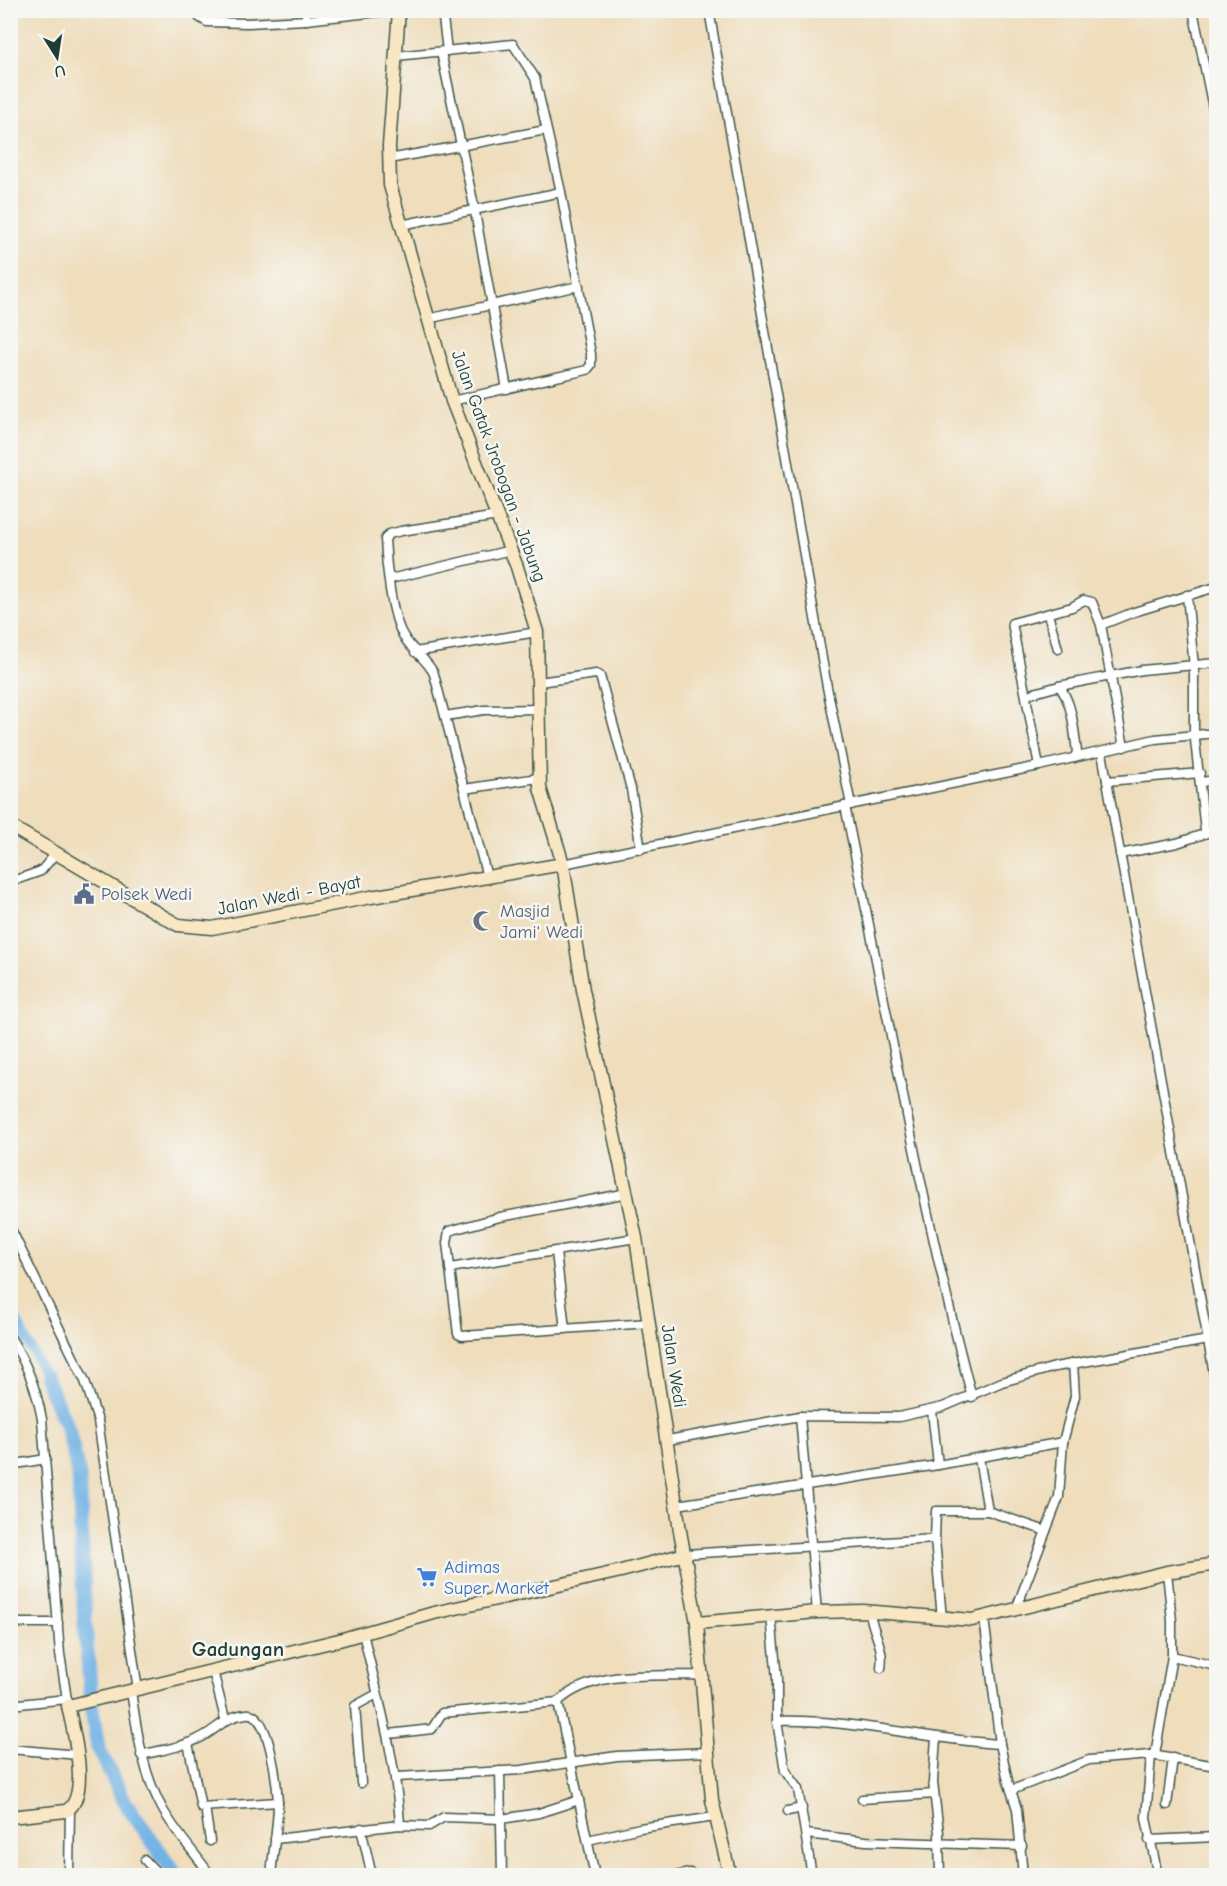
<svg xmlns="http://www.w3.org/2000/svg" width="1227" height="1886" font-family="'Comic Neue',sans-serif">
  <rect width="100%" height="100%" fill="#f6f6f2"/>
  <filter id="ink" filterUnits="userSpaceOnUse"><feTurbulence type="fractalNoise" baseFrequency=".0167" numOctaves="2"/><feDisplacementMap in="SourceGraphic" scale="12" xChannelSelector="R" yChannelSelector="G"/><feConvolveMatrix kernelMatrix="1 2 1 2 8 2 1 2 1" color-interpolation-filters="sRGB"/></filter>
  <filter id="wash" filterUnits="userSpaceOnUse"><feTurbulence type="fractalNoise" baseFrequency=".008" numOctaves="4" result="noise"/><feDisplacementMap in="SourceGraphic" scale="24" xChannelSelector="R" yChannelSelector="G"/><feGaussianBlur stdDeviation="1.35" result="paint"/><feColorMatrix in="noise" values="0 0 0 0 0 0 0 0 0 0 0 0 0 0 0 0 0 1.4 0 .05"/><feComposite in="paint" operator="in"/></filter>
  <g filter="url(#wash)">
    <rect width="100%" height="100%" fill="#efddbb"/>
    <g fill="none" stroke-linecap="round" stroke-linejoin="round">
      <!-- canal -->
      <path stroke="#6fb2e4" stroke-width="9" d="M10 1306 45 1377"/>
      <!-- river -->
      <path stroke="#6fb2e4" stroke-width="15" d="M45 1377 68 1429 79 1476 85 1626 92 1710 98 1748 126 1804 177 1876"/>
    </g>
  </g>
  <g filter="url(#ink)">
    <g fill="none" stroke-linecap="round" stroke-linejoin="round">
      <!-- street casing -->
      <g stroke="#3e5548" stroke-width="11">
        <g id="street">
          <path d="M197 10 199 17 207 22 248 23 306 20 396 10"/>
          <path d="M306 10V20"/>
          <path d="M442 10 447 51"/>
          <path d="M709 10 827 687 851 805"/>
          <path d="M1193 10 1216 123"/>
          <path d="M441 52 473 201 507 389"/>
          <path d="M396 56 513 44 535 78 561 192 591 354V365L587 370 452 401"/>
          <path d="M389 159 546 130"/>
          <path d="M401 225 561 192"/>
          <path d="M427 319 579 286"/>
          <path d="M390 579 511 550"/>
          <path d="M1187 595 1194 667V731L1205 831"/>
          <path d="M1048 614 1058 649"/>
          <path d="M1101 625 1134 612 1216 587"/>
          <path d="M415 652 537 632"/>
          <path d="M539 682 596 674 600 676 631 789 641 849"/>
          <path d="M1059 686C1073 703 1074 731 1077 752L1074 758"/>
          <path d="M1027 695 1059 686 1142 670 1216 663"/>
          <path d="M445 716 484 710 538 709"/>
          <path d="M1102 753 1216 1385"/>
          <path d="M1039 766 1012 623 1072 607 1084 600 1092 602 1101 625 1124 747"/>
          <path d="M1107 781 1200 773"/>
          <path d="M1201 782 1216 780"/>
          <path d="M464 789 538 778"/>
          <path d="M845 806C886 1003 920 1202 972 1397"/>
          <path d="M1120 854 1177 843 1216 830"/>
          <path d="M563 864 1039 766 1155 739 1216 733"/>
          <path d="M487 877 434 674C427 659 412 651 404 637 391 617 386 563 385 539L389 534 401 531 498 516"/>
          <path d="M10 882 41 871 56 853"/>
          <path d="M628 1193 500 1217 449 1231 447 1243 458 1334 462 1336 649 1323"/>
          <path d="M10 1227 85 1381 98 1421 138 1690"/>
          <path d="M556 1252 565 1329"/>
          <path d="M450 1268 636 1238"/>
          <path d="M10 1337C27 1364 36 1388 42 1419L60 1654 68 1706"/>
          <path d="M932 1411 938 1465"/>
          <path d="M800 1416 817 1612"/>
          <path d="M668 1440 800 1416 899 1417 943 1407 1002 1382 1055 1367 1208 1340"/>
          <path d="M979 1458 988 1511"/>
          <path d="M10 1465 46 1459"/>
          <path d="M677 1505 938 1465 1063 1442"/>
          <path d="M685 1554 935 1539"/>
          <path d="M1016 1609 1059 1497 1063 1442 1075 1396 1073 1363"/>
          <path d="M870 1612C872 1632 885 1647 881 1668"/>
          <path d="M771 1616 777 1679V1721L785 1771 798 1789 812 1876"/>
          <path d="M984 1618 1000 1744 1008 1781 1017 1809 1023 1876"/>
          <path d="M942 1619 935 1539 936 1511H988L1046 1531"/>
          <path d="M10 1623H58"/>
          <path d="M363 1633C378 1697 396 1759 400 1825"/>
          <path d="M1172 1656 1216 1666"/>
          <path d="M213 1671 225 1719"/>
          <path d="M131 1691C137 1731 142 1771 162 1808 175 1832 195 1853 211 1876"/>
          <path d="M10 1705 67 1699"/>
          <path d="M777 1721C852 1719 925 1739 1000 1744"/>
          <path d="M389 1734 432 1729 442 1713 558 1702"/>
          <path d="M936 1737 933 1782 939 1833 940 1876"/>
          <path d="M188 1743 201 1807 278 1802"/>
          <path d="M10 1749 78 1755"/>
          <path d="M141 1755C160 1750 181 1748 198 1739 216 1731 225 1716 246 1714 270 1710 277 1786 278 1802 278 1826 273 1852 271 1876"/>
          <path d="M1151 1755 1146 1818 1158 1876"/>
          <path d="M1155 1755 1172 1656V1621L1167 1572"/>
          <path d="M500 1771 502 1876"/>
          <path d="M397 1777 521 1770 617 1756 709 1752"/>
          <path d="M361 1783 355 1706 377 1694"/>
          <path d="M1012 1790 1089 1760 1151 1755 1216 1766"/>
          <path d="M862 1799 934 1794"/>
          <path d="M1167 1805 1173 1758"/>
          <path d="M205 1807 210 1841"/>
          <path d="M788 1811 802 1808"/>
          <path d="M361 1828 372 1876"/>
          <path d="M806 1834 866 1841 1022 1846"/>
          <path d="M275 1839 400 1825 429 1826 444 1817 501 1819 539 1813 579 1800"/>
          <path d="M588 1840 640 1828 715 1817"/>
          <path d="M1149 1840 1216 1837"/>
          <path d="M145 1860 160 1876"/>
          <path d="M69 1876 70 1808"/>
          <path d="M595 1876 558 1702C594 1668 657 1677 704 1675"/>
          <path d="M676 1876 690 1873 695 1876"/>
          <path d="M715 1876 729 1872"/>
        </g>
      </g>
      <!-- secondary casing -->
      <g stroke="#3e5548" stroke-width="15">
        <g id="secondary">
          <path d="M399 10 389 146 390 185 452 401 517 567 537 632 540 788 563 864 583 990 636 1238 680 1531 697 1623 712 1800 730 1876"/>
          <path d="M10 826 164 917 178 925 212 928 371 897 563 864"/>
          <path d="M697 1623 817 1612 863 1611 972 1620 1167 1572 1216 1564"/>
          <path d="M10 1817 66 1811C91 1797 73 1729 68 1706L339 1640 434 1613 621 1571 685 1554"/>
        </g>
      </g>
      <!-- street -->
      <use href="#street" stroke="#fff" stroke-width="8"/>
      <!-- secondary -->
      <use href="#secondary" stroke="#f9e7c3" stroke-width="12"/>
    </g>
  </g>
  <!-- icons -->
  <defs>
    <g id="civic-bare" transform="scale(1.62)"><path d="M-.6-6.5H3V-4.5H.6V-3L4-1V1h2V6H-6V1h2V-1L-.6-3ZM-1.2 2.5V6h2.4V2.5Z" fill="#5c6f8a" stroke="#f6f6f2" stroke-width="2.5" paint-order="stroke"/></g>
    <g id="mosque-bare" transform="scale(1.62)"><path d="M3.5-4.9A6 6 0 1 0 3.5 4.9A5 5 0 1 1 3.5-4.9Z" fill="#6b7280" stroke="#f6f6f2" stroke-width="2.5" paint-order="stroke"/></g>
    <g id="supermarket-bare" transform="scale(1.62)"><path d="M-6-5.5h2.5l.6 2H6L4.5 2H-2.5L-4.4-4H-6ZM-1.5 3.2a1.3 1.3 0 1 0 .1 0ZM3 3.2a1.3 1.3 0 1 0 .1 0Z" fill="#3f7fe0" stroke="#f6f6f2" stroke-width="2.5" paint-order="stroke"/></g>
  </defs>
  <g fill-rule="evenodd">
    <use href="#civic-bare" x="84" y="894"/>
    <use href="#mosque-bare" x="483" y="921"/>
    <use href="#supermarket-bare" x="427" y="1577"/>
  </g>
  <g text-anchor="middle" stroke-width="5" stroke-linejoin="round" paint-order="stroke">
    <!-- street labels -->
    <g font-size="18" fill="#1f3d34" stroke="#f6f6f2">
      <text transform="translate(499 466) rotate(70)" y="6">Jalan Gatak Jrobogan - Jabung</text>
      <text transform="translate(289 895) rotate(-11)" y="6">Jalan Wedi - Bayat</text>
      <text transform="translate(674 1366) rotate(81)" y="6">Jalan Wedi</text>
    </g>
    <!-- service labels -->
    <g font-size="18" fill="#4e5e75" stroke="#f6f6f2" text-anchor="start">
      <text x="101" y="900">Polsek Wedi</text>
    </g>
    <!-- worship labels -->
    <g font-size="18" fill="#5b616d" stroke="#f6f6f2" text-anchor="start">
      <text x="500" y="917">Masjid<tspan x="500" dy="21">Jami' Wedi</tspan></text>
    </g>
    <!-- shop labels -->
    <g font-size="18" fill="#366cbe" stroke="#f6f6f2" text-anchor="start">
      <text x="444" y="1573">Adimas<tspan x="444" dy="21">Super Market</tspan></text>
    </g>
    <!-- quarter labels -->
    <g font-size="21" font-weight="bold" fill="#1f3d34" stroke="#f6f6f2">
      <text x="238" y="1656">Gadungan</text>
    </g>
  </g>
  <!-- margin -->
  <rect width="1227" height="1886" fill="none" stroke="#f6f6f2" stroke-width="36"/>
  <!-- north arrow -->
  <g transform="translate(57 57) rotate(168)" stroke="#f6f6f2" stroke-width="4.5" paint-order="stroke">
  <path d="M0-4.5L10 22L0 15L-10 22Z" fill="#1f3d34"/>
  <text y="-9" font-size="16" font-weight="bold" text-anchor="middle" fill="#1f3d34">U</text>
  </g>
</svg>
